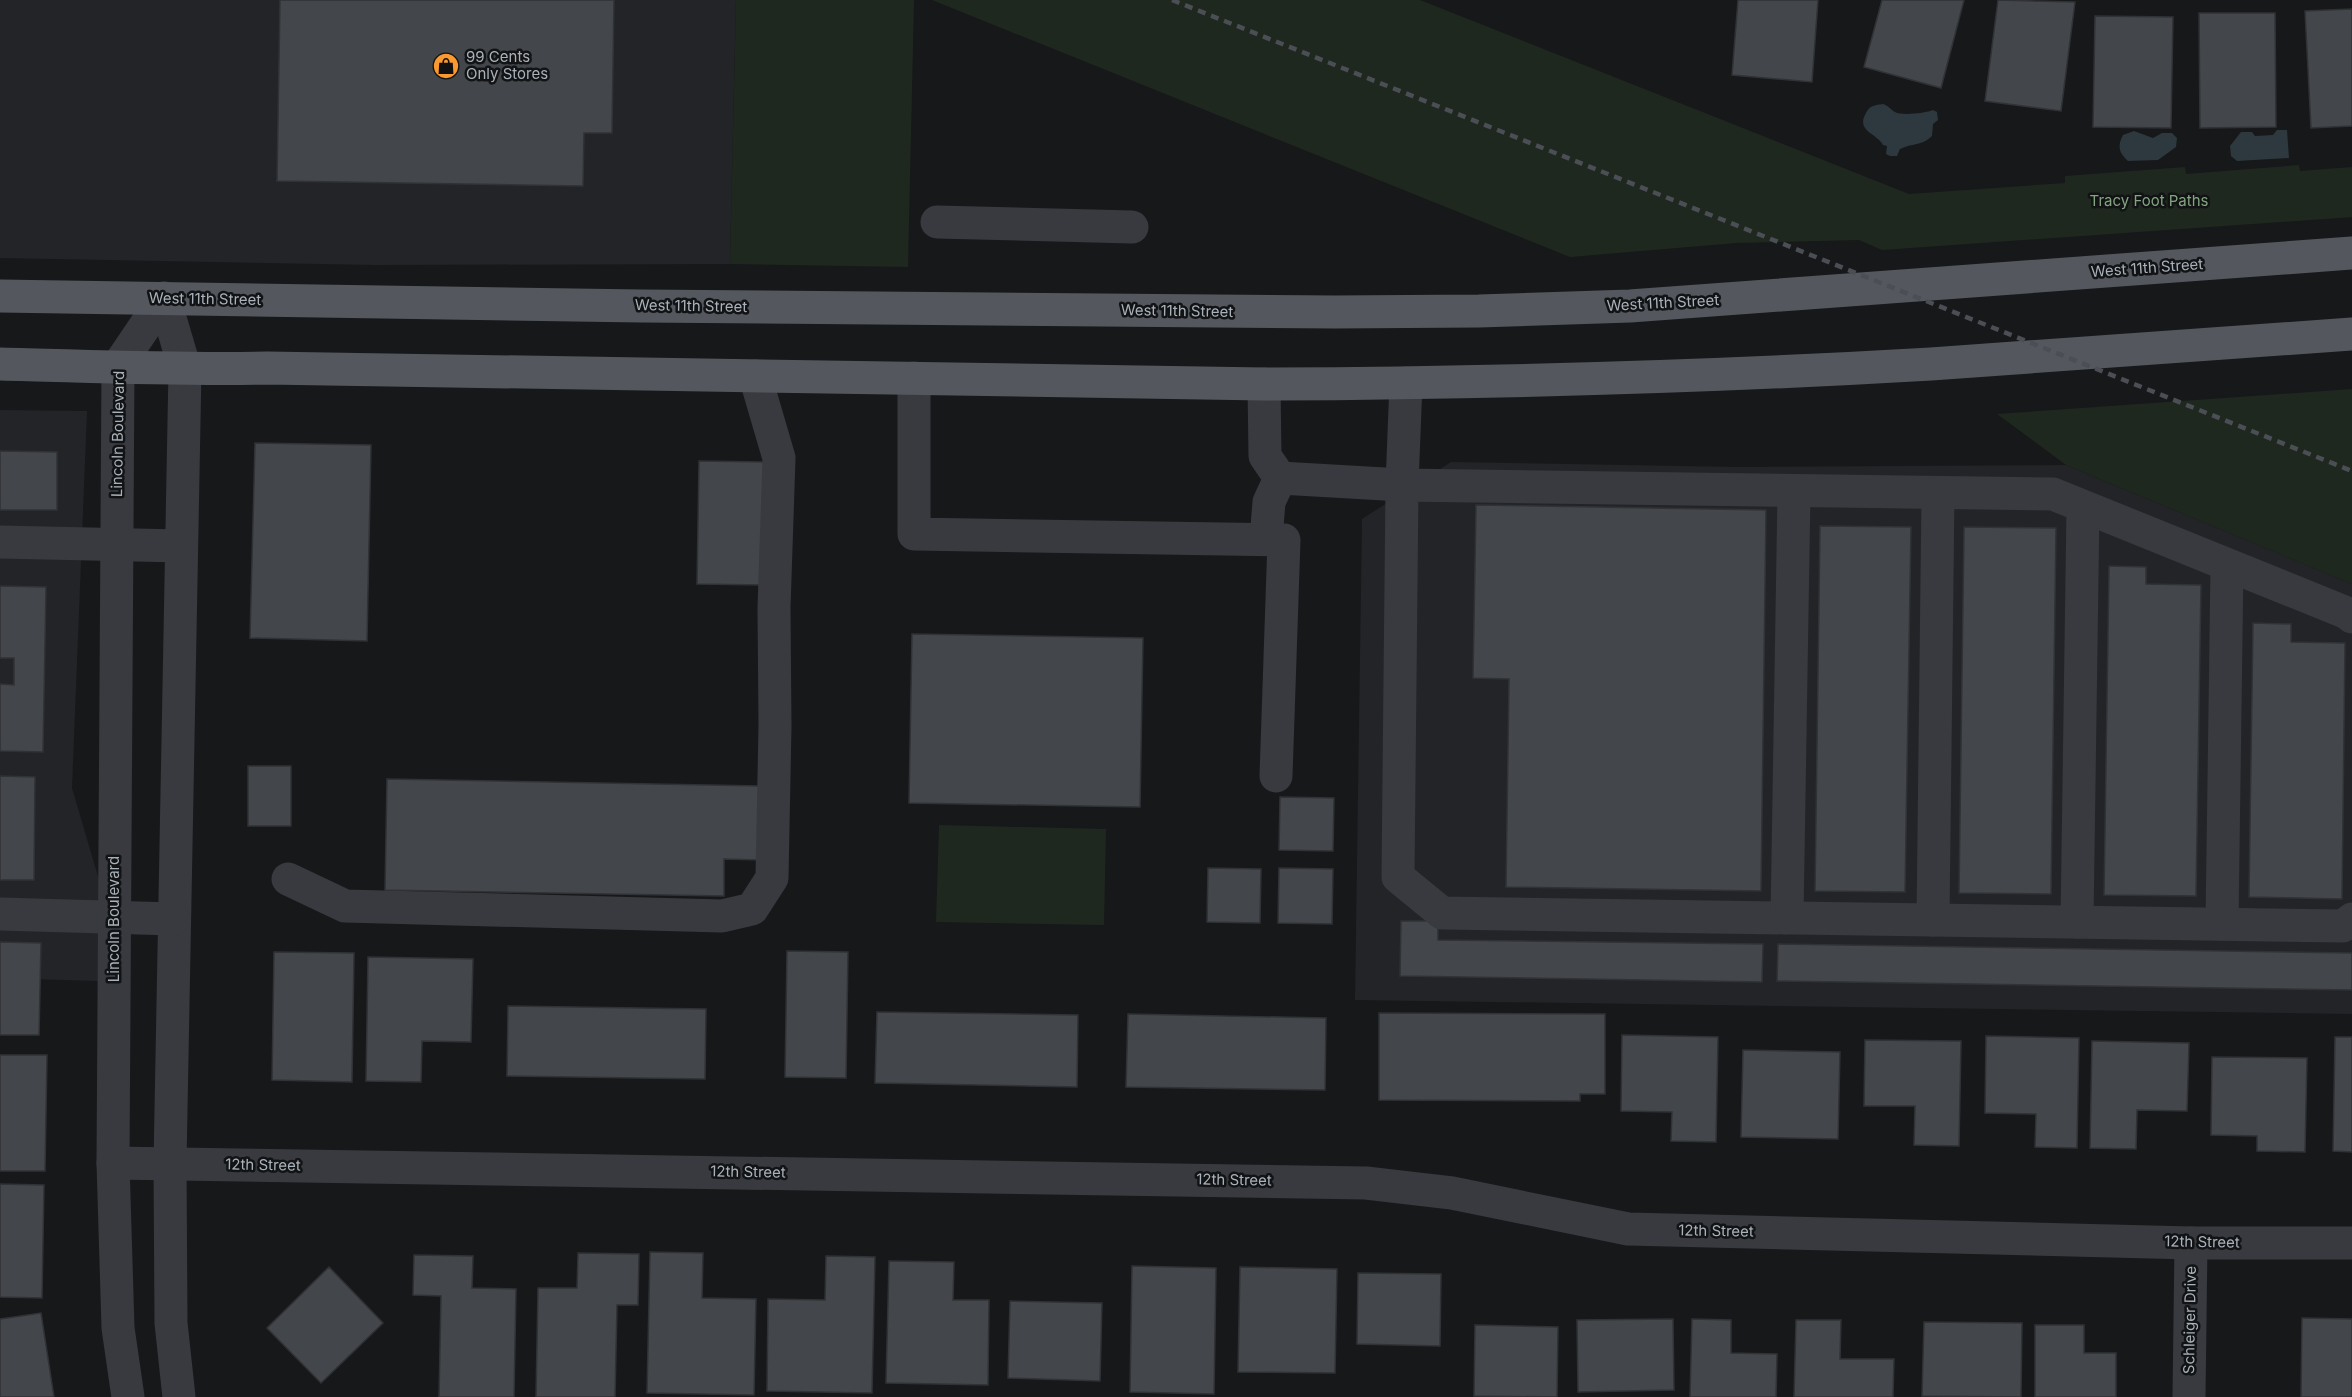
<svg xmlns="http://www.w3.org/2000/svg" width="2352" height="1397" font-family="Inter,sans-serif">
  <rect width="100%" height="100%" fill="#17181a"/>
  <!-- built -->
  <g fill="#232427">
    <path d="M0 0H736L730 264 375 265 0 258Z"/>
    <path d="M0 410 87 411 72 788 129 982 0 978Z"/>
    <path d="M1451 462 1738 467 2066 465 2352 584V1014L1355 1000 1362 519Z"/>
  </g>
  <!-- green -->
  <g fill="#1f281f">
    <path d="M736 0H914L908 267 730 264Z"/>
    <path d="M932 0H1420L1909 194 2065 183V176L2185 167 2186 174 2299 165 2300 171 2352 167V217L1882 250 1859 240 1736 243 1570 257Z"/>
    <path d="M2352 389V584L2066 465 1997 414Z"/>
    <path d="M939 825 1106 829 1104 925 936 922Z"/>
  </g>
  <!-- water -->
  <g fill="#2d393e">
    <path d="M1883 104C1889 106 1890 109 1895 112 1902 116 1926 113 1933 110L1937 112 1938 120 1933 124 1932 136C1922 146 1912 143 1900 149L1897 156H1890L1886 154 1887 146 1883 145C1878 134 1855 131 1866 113 1869 106 1875 105 1883 104Z"/>
    <path d="M2277 130H2287L2289 158 2237 161 2231 156 2230 146 2241 132H2252L2255 136 2273 135Z"/>
    <path d="M2134 131 2153 138 2162 133H2172L2177 138 2176 147 2158 160 2128 161C2119 153 2117 146 2123 135Z"/>
  </g>
  <!-- building -->
  <g fill="#43464a" stroke="#313236" stroke-width="1.5">
    <path d="M280 0H614L612 133H584L583 186 277 181Z"/>
    <path d="M1738 0H1818L1812 82 1732 75Z"/>
    <path d="M1882 0H1964L1941 88 1864 67Z"/>
    <path d="M1998 0 2075 2 2061 111 1985 101Z"/>
    <path d="M2352 9V126L2311 128 2305 11Z"/>
    <path d="M2199 13H2275L2276 127 2200 128Z"/>
    <path d="M2095 16 2173 17 2171 128 2093 127Z"/>
    <path d="M255 443 371 445 367 641 250 638Z"/>
    <path d="M0 451 57 452V510H0Z"/>
    <path d="M699 461 768 462 766 585 697 584Z"/>
    <path d="M1476 505 1766 510 1761 891 1506 887 1509 679 1473 678Z"/>
    <path d="M1820 526 1911 527 1905 892 1815 891Z"/>
    <path d="M1964 527 2056 528 2051 894 1959 893Z"/>
    <path d="M2109 566 2146 567V584L2201 585 2196 896 2104 895Z"/>
    <path d="M0 586 46 587 43 752 0 751V684L14 685V658H0Z"/>
    <path d="M2253 623 2291 624V642L2345 643 2342 899 2249 897Z"/>
    <path d="M912 634 1143 638 1140 807 909 803Z"/>
    <rect x="248" y="766" width="43" height="60"/>
    <path d="M0 776 35 777 34 880H0Z"/>
    <path d="M387 779 761 786 760 860 724 859V896L385 890Z"/>
    <path d="M1280 797 1334 798 1333 851 1279 850Z"/>
    <path d="M1208 868 1261 869 1260 923 1207 922Z"/>
    <path d="M1279 868 1333 869 1332 924 1278 923Z"/>
    <path d="M1401 921H1438V940L1763 944 1762 982 1400 976Z"/>
    <path d="M0 942 41 943 39 1035H0Z"/>
    <path d="M1778 944 2352 953V990L1777 981Z"/>
    <path d="M787 951 848 952 846 1078 785 1077Z"/>
    <path d="M274 952 354 953 352 1082 272 1080Z"/>
    <path d="M368 957 473 959 471 1042 422 1041 421 1082 366 1081Z"/>
    <path d="M508 1006 706 1009 705 1079 507 1076Z"/>
    <path d="M877 1012 1078 1015 1077 1087 875 1083Z"/>
    <path d="M1379 1013 1605 1014V1094H1580V1101L1379 1100Z"/>
    <path d="M1128 1014 1326 1018 1325 1090 1126 1087Z"/>
    <path d="M1622 1035 1718 1037 1716 1142 1671 1141 1672 1112 1621 1111Z"/>
    <path d="M1986 1036 2079 1038 2077 1148 2035 1147 2036 1114 1985 1113Z"/>
    <path d="M2335 1037H2352V1152L2333 1151Z"/>
    <path d="M1865 1040 1961 1041 1959 1146 1914 1145 1915 1106H1864Z"/>
    <path d="M2092 1041 2189 1043 2187 1111 2137 1110 2136 1149 2090 1148Z"/>
    <path d="M1743 1050 1840 1052 1838 1139 1741 1137Z"/>
    <path d="M0 1055H47L45 1171H0Z"/>
    <path d="M2212 1057 2307 1058 2305 1152 2257 1151V1136L2211 1135Z"/>
    <path d="M0 1184 44 1185 42 1298 0 1297Z"/>
    <path d="M650 1252 703 1253 702 1298 756 1299 754 1395 647 1393Z"/>
    <path d="M578 1253 639 1254 638 1305H617L615 1397H536L538 1288H577Z"/>
    <path d="M414 1255 473 1256 472 1288 516 1289 514 1397H439L441 1296 413 1295Z"/>
    <path d="M826 1256 875 1257 872 1393 767 1391 768 1299 825 1300Z"/>
    <path d="M889 1261 954 1262 953 1300H989L988 1385 886 1383Z"/>
    <path d="M1132 1266 1216 1268 1214 1394 1130 1392Z"/>
    <path d="M329 1267 383 1323 321 1383 267 1328Z"/>
    <path d="M1240 1267 1337 1269 1335 1373 1238 1372Z"/>
    <path d="M1358 1273 1441 1274 1440 1346 1357 1344Z"/>
    <path d="M1010 1301 1102 1303 1100 1381 1008 1378Z"/>
    <path d="M41 1313 54 1397H0V1319Z"/>
    <path d="M2302 1318 2352 1319V1397H2301Z"/>
    <path d="M1673 1319 1674 1390 1578 1392 1577 1320Z"/>
    <path d="M1692 1319 1731 1320V1353L1777 1354 1776 1397H1690Z"/>
    <path d="M1796 1320H1841L1840 1359H1894L1893 1397H1794Z"/>
    <path d="M1924 1322 2022 1323 2021 1397 1922 1396Z"/>
    <path d="M1475 1325 1558 1327 1557 1397 1474 1396Z"/>
    <path d="M2035 1325H2084V1353H2116V1397H2035Z"/>
  </g>
  <g fill="none" stroke-linecap="round" stroke-linejoin="round">
    <!-- minor -->
    <g stroke="#383a3f" stroke-width="33">
      <path d="M937 222 1132 227"/>
      <path d="M164 298 185 369 170 1163 171 1323 179 1397"/>
      <path d="M914 378V534L1284 540 1276 776"/>
      <path d="M1406 383 1402 485 1398 877 1442 913 2343 926 2352 919"/>
      <path d="M1264 384 1265 456 1280 478"/>
      <path d="M1266 539 1269 502 1280 478 1402 485 2053 494 2347 613 2352 617"/>
      <path d="M0 542 181 546"/>
      <path d="M288 879 345 906 722 916 752 909 772 878 775 726 774 608 779 458 755 376"/>
      <path d="M0 914 174 919"/>
      <path d="M1787 918 1794 491"/>
      <path d="M1933 920 1938 493"/>
      <path d="M2077 922 2083 507"/>
      <path d="M2222 924 2227 565"/>
      <path d="M113 1163 1366 1183 1452 1193 1628 1229 2191 1243H2352"/>
      <path d="M128 1397 118 1328 113 1163 118 366 164 298"/>
      <path d="M2189 1397 2191 1243"/>
    </g>
    <!-- major -->
    <g stroke="#54585e" stroke-width="33">
      <path d="M0 296 641 306 1335 312 1479 311 1630 306 2352 253"/>
      <path d="M0 364C89 366 178 370 267 368L1264 384C1487 383 1709 377 1931 364 2072 355 2212 344 2352 334"/>
    </g>
    <!-- rail -->
    <path stroke="#4b4e54" stroke-width="4.5" stroke-dasharray="8 6" stroke-linecap="butt" d="M1172 0 2352 471"/>
  </g>
  <!-- icons -->
  <defs>
    <g id="shop-disc" transform="scale(1.35)"><circle r="9.5" fill="#f99930" stroke="#121315"/><path d="M-5-2.5h2.3a2.7 3.5 0 0 1 5.4 0H5L5.5 6h-11ZM-1.5-2.5h3a1.5 2.3 0 0 0-3 0Z" fill="#111"/></g>
  </defs>
  <g fill-rule="evenodd">
    <use href="#shop-disc" x="446" y="66"/>
  </g>
  <g text-anchor="middle" stroke-width="5" stroke-linejoin="round" paint-order="stroke">
    <!-- poi labels -->
    <g font-size="15" fill="#a9b1ba" stroke="#121315" text-anchor="start">
      <text x="466" y="62">99 Cents<tspan x="466" dy="17">Only Stores</tspan></text>
    </g>
    <!-- park labels -->
    <g font-size="15" fill="#83a57f" stroke="#121315">
      <text x="2149" y="206">Tracy Foot Paths</text>
    </g>
    <!-- street labels -->
    <g font-size="15" fill="#a9b1ba" stroke="#121315">
      <text transform="translate(2147 268) rotate(-4)" y="5">West 11th Street</text>
      <text transform="translate(205 299) rotate(1)" y="5">West 11th Street</text>
      <text transform="translate(1663 303) rotate(-3)" y="5">West 11th Street</text>
      <text transform="translate(691 306) rotate(1)" y="5">West 11th Street</text>
      <text transform="translate(1177 311) rotate(1)" y="5">West 11th Street</text>
      <text transform="translate(118 434) rotate(-89)" y="5">Lincoln Boulevard</text>
      <text transform="translate(114 919) rotate(-90)" y="5">Lincoln Boulevard</text>
      <text transform="translate(263 1165) rotate(1)" y="5">12th Street</text>
      <text transform="translate(748 1172) rotate(1)" y="5">12th Street</text>
      <text transform="translate(1234 1180) rotate(1)" y="5">12th Street</text>
      <text transform="translate(1716 1231) rotate(1)" y="5">12th Street</text>
      <text transform="translate(2202 1242) rotate(1)" y="5">12th Street</text>
      <text transform="translate(2190 1320) rotate(-89)" y="5">Schleiger Drive</text>
    </g>
  </g>
</svg>
